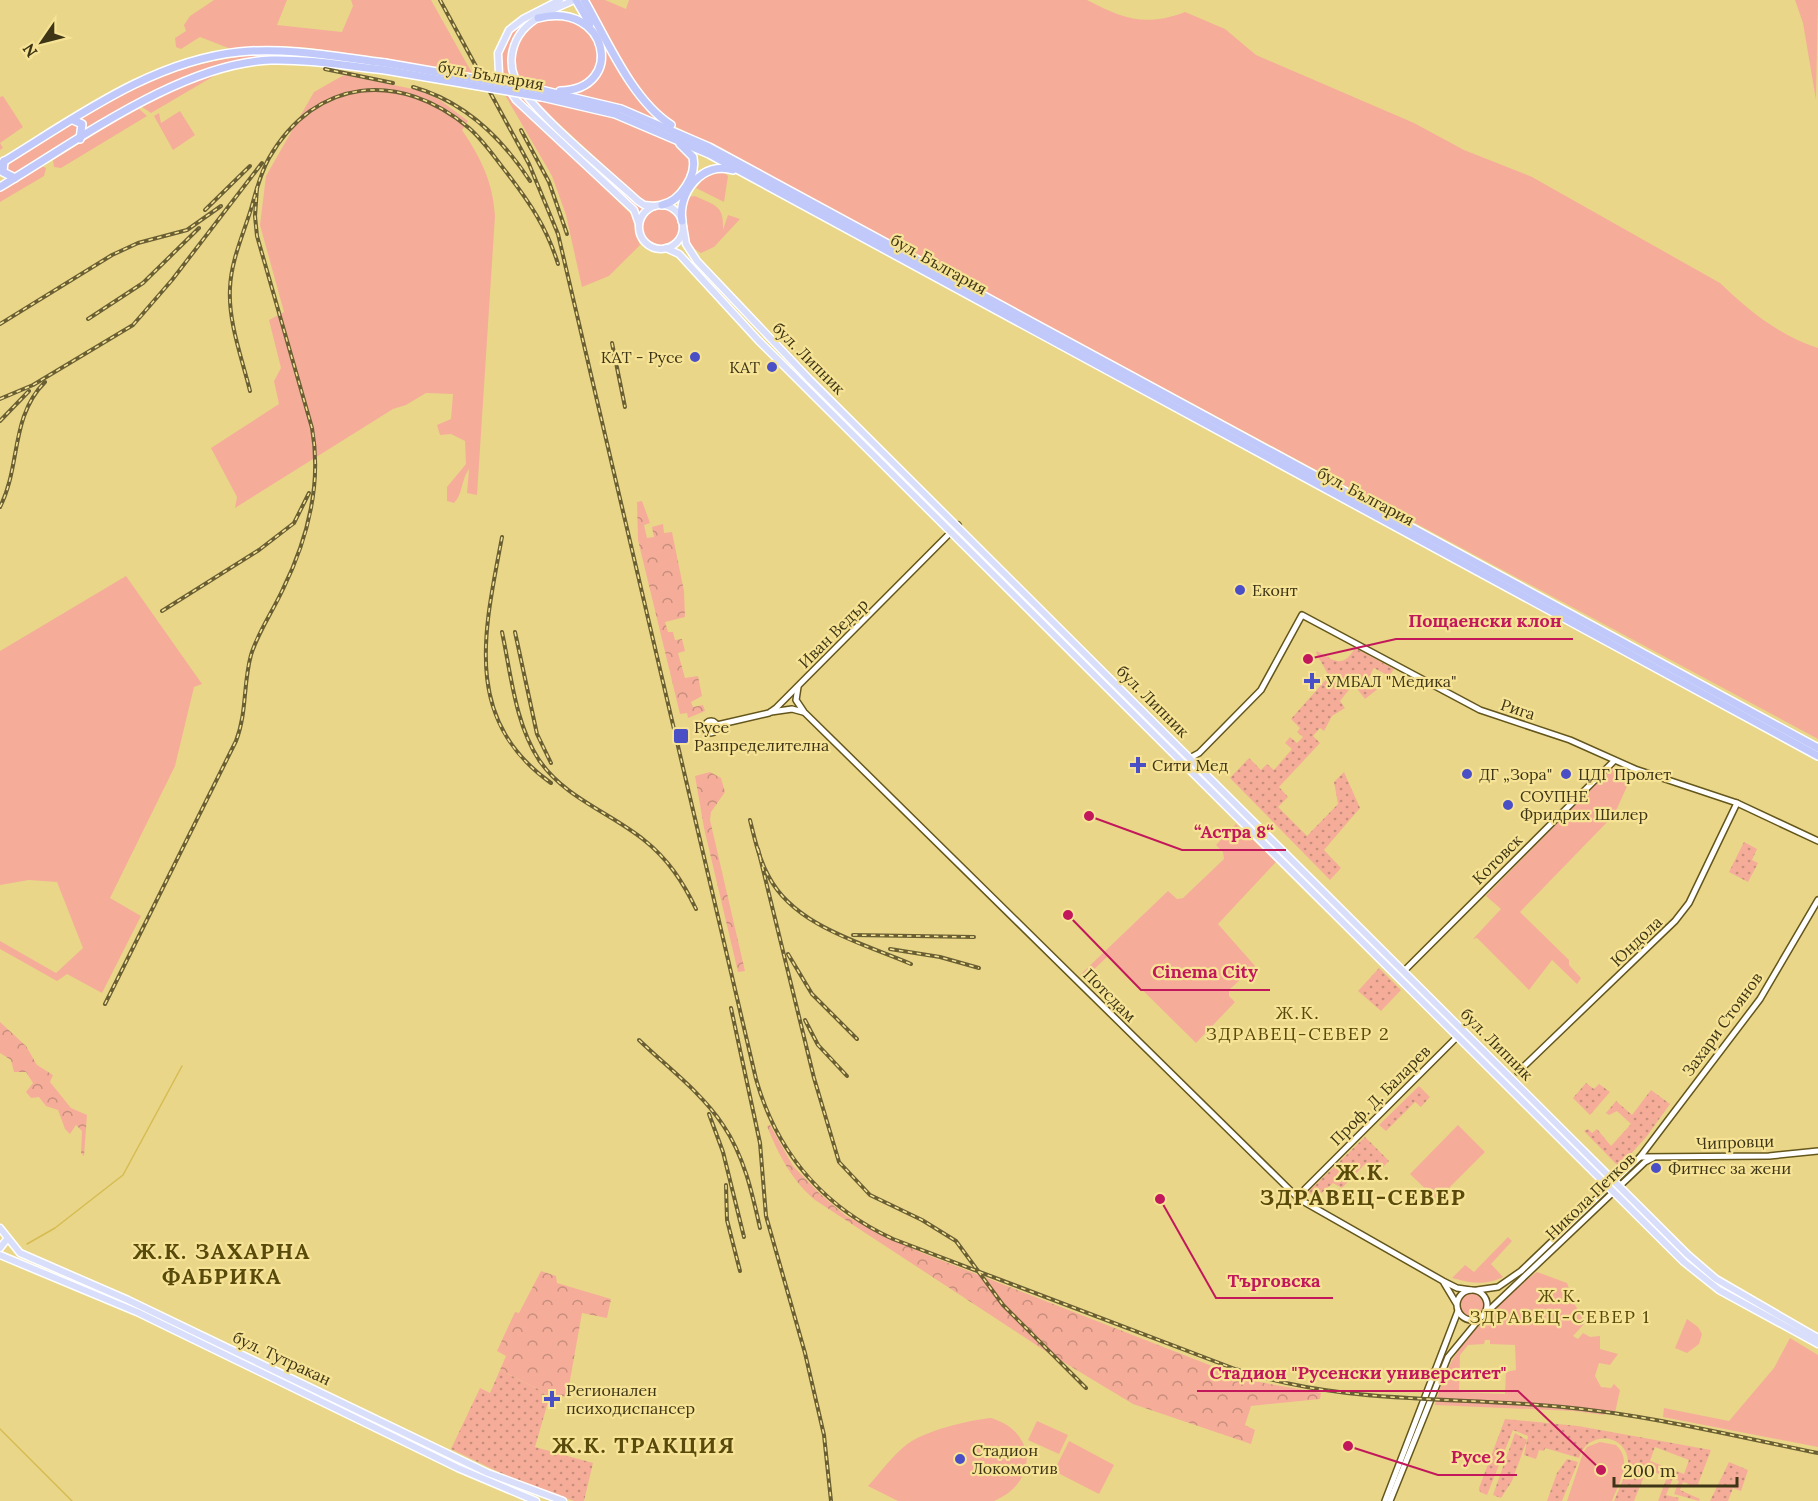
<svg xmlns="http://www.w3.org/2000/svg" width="1818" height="1501" font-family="Lora,serif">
  <defs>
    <pattern id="forest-crowns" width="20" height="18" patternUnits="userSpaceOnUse" patternTransform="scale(1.5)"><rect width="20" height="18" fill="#f5ad9a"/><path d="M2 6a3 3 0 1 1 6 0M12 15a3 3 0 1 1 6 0" fill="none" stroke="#c88e7c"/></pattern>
    <pattern id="park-dots" width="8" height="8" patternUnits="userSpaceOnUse" patternTransform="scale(1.5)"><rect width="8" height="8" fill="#f5ad9a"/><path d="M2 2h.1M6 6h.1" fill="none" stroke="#c88e7c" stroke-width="1.8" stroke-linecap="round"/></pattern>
  </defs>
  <rect width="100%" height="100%" fill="#e9d689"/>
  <!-- grass -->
  <g fill="#f5ad9a" fill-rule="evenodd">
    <path d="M214 0H287L277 25 342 32 353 6 351 0H431L472 73 310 48 280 46 231 49 200 37 181 49 176 47 175 38 186 31 184 25 190 16Z"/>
    <path d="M564 0H569L531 21 509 52 511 77 518 91 547 121 645 208 640 215 513 95C509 88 502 78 500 70 492 31 537 14 564 0Z"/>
    <path d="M586 0H605L626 9 629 0H1087C1123 19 1146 27 1185 12L1225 29 1256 55 1414 123 1464 150 1532 177 1720 283C1748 310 1780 336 1818 348V739L673 125C633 94 611 42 586 0Z"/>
    <path d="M1795 0H1818L1816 100 1803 23Z"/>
    <path d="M574 18 595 38 599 60 589 78 579 85 559 89 518 81 512 58 521 35 536 21Z"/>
    <path d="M601 37 637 96 659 120 615 104 568 93 580 90 603 62Z"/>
    <path d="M273 54 359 63 301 58 217 68 85 130 84 123 79 119C144 81 196 57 273 54Z"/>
    <path d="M219 73 151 113 142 107V104L191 81Z"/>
    <path d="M344 75 418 90 440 100 468 121 462 130C481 158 493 182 495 216L477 495 467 493 469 469C461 480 463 494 454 503L447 501V487L466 464 465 441 451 434 440 435 437 425 451 419 453 394 426 393 406 405 393 409 235 508 237 497 211 448 279 404 274 381 281 368 269 320 284 312 260 225 266 176 314 92Z"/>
    <path d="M505 95 510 96 634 217 635 234 640 245 609 276 582 287 566 215 552 176Z"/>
    <path d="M3 96 23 127 0 143 3 148 0 150V97Z"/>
    <path d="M532 99C577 109 660 123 690 158L689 173 669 201 644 202Z"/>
    <path d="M137 107 147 116 61 168 54 167 53 160Z"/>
    <path d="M180 111 195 135 173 150 154 116 159 113 161 123Z"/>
    <path d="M74 123 80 126 79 134 14 174 6 173 5 166Z"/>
    <path d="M42 166 46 168 44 176 0 202V191Z"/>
    <path d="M721 170 728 176 724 202 696 188 706 175Z"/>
    <path d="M695 196C716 206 724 205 723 230L728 215 740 219 714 247 701 253C682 244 680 213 689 197Z"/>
    <circle cx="661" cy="227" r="19"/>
    <path d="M126 576 202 684 194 687 175 766 110 898 141 916 102 993 67 974 57 981 0 949V941L56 973 83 948 57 882 29 880 0 885V651Z"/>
    <path d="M1613 766 1634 771 1614 815 1520 912 1569 960V965L1581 978 1577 984 1552 960 1529 990 1477 938 1473 939 1501 909 1486 896Z"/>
    <path d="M1236 824 1276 862 1218 924 1255 966 1229 990V996L1235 1002 1196 1043 1108 956 1087 976 1089 979H1083L1080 975 1168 891 1177 899 1183 898 1224 859 1223 852 1216 845Z"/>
    <path d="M1458 1125 1485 1152 1437 1200 1410 1174Z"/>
    <path d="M1508 1237 1512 1241 1491 1264 1503 1277C1484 1286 1471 1283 1452 1278L1465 1265 1474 1272Z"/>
    <path d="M1537 1272 1567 1283 1573 1301 1585 1323 1573 1336 1578 1339 1583 1333 1590 1337 1600 1336V1349L1618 1354 1610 1365 1599 1363 1595 1376 1601 1387 1611 1388 1614 1384 1620 1390 1615 1413 1606 1412 1604 1415 1574 1411 1435 1405C1440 1388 1446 1370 1456 1354 1472 1330 1514 1289 1537 1272ZM1485 1340H1490V1344L1515 1345 1516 1370 1506 1372 1505 1394 1459 1392 1460 1355 1468 1345 1484 1344Z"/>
    <circle cx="1472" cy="1305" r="12"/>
    <path d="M1687 1319 1698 1327 1702 1334 1699 1344 1687 1353 1675 1348Z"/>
    <path d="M1790 1338 1818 1355V1447L1663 1417 1664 1408 1729 1421 1774 1368Z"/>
    <path d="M991 1418C1038 1432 1038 1483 994 1501H898L868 1486C880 1473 892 1456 906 1445 923 1431 970 1420 991 1418Z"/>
    <path d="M1037 1421 1068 1435 1059 1454 1028 1440Z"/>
    <path d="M1069 1441 1114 1465 1099 1494 1054 1471Z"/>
    <path d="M1600 1442 1616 1445C1633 1460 1619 1483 1612 1501H1567L1583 1453 1587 1447Z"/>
  </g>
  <!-- forest -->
  <g fill="url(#forest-crowns)">
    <path d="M642 501 650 523 644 525 647 538 654 537 652 527 663 524 664 533 672 532 684 591 685 617 665 622 668 632H673L675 640 682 639 685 651 678 653 685 678 698 676 702 696 691 702 693 707 703 705 705 711 688 718 687 713 680 714 638 540 637 502Z"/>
    <path d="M710 772 721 778 725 792 711 812 710 820 745 971 738 972 704 828 695 776Z"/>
    <path d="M0 1022 26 1046 37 1065 53 1075 50 1082 71 1108 87 1115 84 1156 81 1153 82 1131 76 1125 70 1134 65 1129 58 1110 46 1106 39 1097 31 1098 26 1092 33 1083 26 1072H14L11 1060 0 1053Z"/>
    <path d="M770 1125 793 1166 819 1193 846 1216 920 1252 1248 1380 1321 1393 1320 1399 1251 1406 1245 1425 1255 1430 1251 1444 1133 1404 1050 1354 815 1200C792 1181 778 1154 767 1126Z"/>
    <path d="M541 1271 556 1276 557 1283 611 1299 607 1318 582 1313 567 1397 550 1395 500 1370 506 1356 497 1351 515 1312 519 1313Z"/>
  </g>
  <!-- park -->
  <g fill="url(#park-dots)" fill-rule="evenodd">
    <path d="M1355 648 1394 669 1389 676 1374 668 1367 680 1379 688 1365 699 1355 686H1352L1340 701 1345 708 1332 716 1324 731 1320 728 1313 736 1320 743 1279 787 1288 797 1278 807 1307 836 1338 804 1334 782 1344 772 1360 808 1324 850 1341 868 1330 880 1230 778 1249 758 1261 770 1267 764 1274 770 1292 749 1285 743 1290 737 1297 743 1303 737 1297 732 1300 728 1291 719 1329 676 1316 653 1317 651C1335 661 1342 669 1355 648Z"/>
    <path d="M1744 842 1757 849 1752 860 1758 863 1748 882 1729 872Z"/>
    <path d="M1379 968 1401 990 1381 1011 1358 991Z"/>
    <path d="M1586 1083 1594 1089 1599 1084 1610 1092 1590 1115 1573 1098Z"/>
    <path d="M1419 1086 1430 1097 1421 1107 1415 1102 1386 1131 1379 1125Z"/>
    <path d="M1651 1090 1670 1104 1647 1136 1619 1167 1584 1131 1588 1129 1592 1133 1597 1129 1611 1146 1631 1124 1617 1111 1609 1115 1606 1113 1616 1101 1632 1115Z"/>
    <path d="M1365 1137 1389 1161 1376 1174 1365 1164 1342 1188 1333 1183 1316 1198 1308 1192Z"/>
    <path d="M500 1370 550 1395 535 1447 593 1463 584 1501H574L511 1478 451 1449 480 1388 490 1393Z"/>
    <path d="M1505 1419 1578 1426 1711 1450 1697 1487 1683 1482 1680 1490 1700 1499 1699 1501 1674 1494 1679 1481 1673 1478 1666 1495 1679 1498 1678 1501H1658L1667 1477 1647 1469 1634 1501H1614C1618 1490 1628 1472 1628 1461 1626 1433 1587 1430 1579 1458L1545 1448 1544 1451 1539 1450 1536 1459 1524 1455 1528 1436 1513 1430 1487 1495 1480 1492 1479 1488ZM1655 1447 1689 1460 1684 1474 1650 1461Z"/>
    <path d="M1515 1433 1527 1440 1512 1481 1501 1498 1493 1495Z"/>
    <path d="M1567 1459 1578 1462 1562 1501H1547L1557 1473Z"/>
    <path d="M1729 1462 1748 1470 1741 1491 1733 1488 1728 1501H1710Z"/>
  </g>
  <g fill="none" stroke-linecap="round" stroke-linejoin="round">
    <!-- stream -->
    <g stroke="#d6bc53" stroke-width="1.5">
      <path d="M27 1244 55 1228 123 1175 182 1066"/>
      <path d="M0 1429 72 1501"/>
    </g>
    <!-- secondary casing -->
    <g stroke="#64561b" stroke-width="8">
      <g id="secondary">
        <path d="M798 687 796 700 804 712 1299 1199 1443 1281 1457 1288 1471 1290"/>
        <path d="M771 712 792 709 803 712"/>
        <circle cx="711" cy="727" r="6"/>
        <path d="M717 725 769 713 776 708 958 525"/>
        <path d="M1188 759 1199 753 1261 690 1302 615 1480 710 1570 740 1635 769 1737 803 1818 841"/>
        <path d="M1401 974 1614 761"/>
        <path d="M1518 1072 1675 921 1689 903 1737 803"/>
        <path d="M1640 1157 1769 1156 1818 1151"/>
        <path d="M1299 1199 1305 1189 1458 1036"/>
        <path d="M1444 1283 1456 1303"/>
        <circle cx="1472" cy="1305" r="15"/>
        <path d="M1477 1290 1498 1287 1521 1271 1640 1157 1760 999 1818 900"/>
        <path d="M1486 1313 1645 1162 1653 1158"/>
        <path d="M1385 1501 1458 1311"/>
        <path d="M1390 1501 1448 1357 1481 1317"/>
      </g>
    </g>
    <!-- primary casing -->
    <g stroke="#fff" stroke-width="9">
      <g id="primary">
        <path d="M560 0 523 19 509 30 498 53 499 74 516 100 634 210 639 224"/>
        <path d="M574 0C557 8 535 16 523 30 512 43 508 62 515 78 527 108 610 175 638 201L644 205 655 206"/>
        <circle cx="661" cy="227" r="22"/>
        <path d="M683 226 686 244 697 261 810 380 1688 1255 1716 1279 1818 1338"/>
        <path d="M666 248 679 254 758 340 1684 1262 1719 1290 1818 1344"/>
        <path d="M0 1228 20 1253 128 1300 488 1473 563 1501"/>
        <path d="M0 1248 7 1239"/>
        <path d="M0 1255 137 1312 458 1468 536 1501"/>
      </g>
    </g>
    <!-- highway casing -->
    <g stroke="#fff" stroke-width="10">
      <g id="highway">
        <path d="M576 0 590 24"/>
        <path d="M584 0C607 40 632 100 671 125"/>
        <path d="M538 18C609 0 626 90 560 91"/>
        <path d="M541 90 621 109 709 147 1818 748"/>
        <path d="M542 97 615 114 709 154 1818 756"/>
        <path d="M73 120 82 124 80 139"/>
        <path d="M4 161 3 172 15 178"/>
        <path d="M0 164C74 119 151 61 239 52 288 47 337 57 385 63"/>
        <path d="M0 187C76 142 181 63 271 60 309 59 347 66 385 70"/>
        <path d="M662 205C681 201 697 175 693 157L680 144"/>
        <path d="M682 221C677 193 703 160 733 170"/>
      </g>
    </g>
    <!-- secondary -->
    <use href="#secondary" stroke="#fff" stroke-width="5"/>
    <!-- primary -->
    <use href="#primary" stroke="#d9dffb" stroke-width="6"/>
    <!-- highway -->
    <use href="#highway" stroke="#c0c9f9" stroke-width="7"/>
    <!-- rail casing -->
    <g stroke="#695f33" stroke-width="4">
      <g id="rail">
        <path d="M440 0 529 164 558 234 756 1079C777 1153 824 1207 893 1239L1235 1369C1341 1405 1453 1396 1563 1407 1649 1415 1734 1436 1818 1453"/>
        <path d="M325 69 393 83"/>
        <path d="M413 87C463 101 502 138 530 181"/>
        <path d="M521 130 549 182 567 234"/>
        <path d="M205 210 250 166"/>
        <path d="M88 319 143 283 199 228"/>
        <path d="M0 324 112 255 138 243 187 230 221 206"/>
        <path d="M612 343 625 407"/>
        <path d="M250 391C242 358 228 322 230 288 231 261 243 235 251 209 256 192 260 174 269 158 316 77 400 70 469 128 484 141 495 158 507 173 530 203 547 228 558 264"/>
        <path d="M0 399 33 385 133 325 172 280 262 163"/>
        <path d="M0 421 29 391"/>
        <path d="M0 507C21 466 10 417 45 382"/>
        <path d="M502 537C485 629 461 719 551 783"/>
        <path d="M162 611 259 550 294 523 309 493"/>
        <path d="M502 632C511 674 515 723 539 760 565 798 609 812 644 840 668 859 683 882 696 909"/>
        <path d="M515 632 537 734 551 763"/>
        <path d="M750 820C755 840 759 859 769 877 795 926 862 943 911 964"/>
        <path d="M758 849 814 1078 839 1162 870 1195 922 1220 956 1241 1003 1305 1086 1388"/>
        <path d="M853 935 974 937"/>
        <path d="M890 949 940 957 979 968"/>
        <path d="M788 954 812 994 857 1039"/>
        <path d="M105 1004 236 741C247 713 243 684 251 655 258 632 273 611 283 589 308 538 322 484 312 428L257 236 255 216 257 188"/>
        <path d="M731 1008 760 1143 766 1216 805 1353 824 1435 831 1501"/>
        <path d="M805 1020 818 1045 847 1076"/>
        <path d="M639 1040C667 1067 701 1092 723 1125 744 1156 752 1192 760 1228"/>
        <path d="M709 1114 723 1152 744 1237"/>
        <path d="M726 1185 727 1220 740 1271"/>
      </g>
    </g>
    <!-- rail -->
    <use href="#rail" stroke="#f6e396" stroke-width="1.5" stroke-dasharray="4.5" stroke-linecap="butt"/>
    <!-- highway-bridge casing -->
    <g stroke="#fff" stroke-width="10" stroke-linecap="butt">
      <g id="highway-bridge">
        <path d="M385 63 541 90"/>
        <path d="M385 70 542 97"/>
      </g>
    </g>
    <!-- highway-bridge -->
    <use href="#highway-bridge" stroke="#c0c9f9" stroke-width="7"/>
  </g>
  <!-- markers -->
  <g fill="#4a4fc5" stroke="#f6e396" stroke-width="2">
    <circle cx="695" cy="357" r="6"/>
    <circle cx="772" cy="367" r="6"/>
    <circle cx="1240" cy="590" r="6"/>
    <path d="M1309 672h6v6h6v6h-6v6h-6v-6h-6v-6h6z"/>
    <rect x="673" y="728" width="16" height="16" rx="3"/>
    <path d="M1135 756h6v6h6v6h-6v6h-6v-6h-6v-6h6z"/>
    <circle cx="1467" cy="774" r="6"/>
    <circle cx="1566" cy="774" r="6"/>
    <circle cx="1508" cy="805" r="6"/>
    <circle cx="1656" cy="1168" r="6"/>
    <path d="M549 1390h6v6h6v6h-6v6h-6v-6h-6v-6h6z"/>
    <circle cx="960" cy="1459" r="6"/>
  </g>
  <g text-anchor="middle" stroke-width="4.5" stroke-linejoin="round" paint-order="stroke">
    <!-- street labels -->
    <g font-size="16" fill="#3d3515" stroke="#f6e396">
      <text transform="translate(491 75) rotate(10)" y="6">бул. България</text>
      <text transform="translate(939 264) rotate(29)" y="6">бул. България</text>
      <text transform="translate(809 358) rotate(45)" y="6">бул. Липник</text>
      <text transform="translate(1366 496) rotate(28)" y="6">бул. България</text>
      <text transform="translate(833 633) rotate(-45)" y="6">Иван Ведър</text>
      <text transform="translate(1153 701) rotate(45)" y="6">бул. Липник</text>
      <text transform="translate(1518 709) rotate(18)" y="6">Рига</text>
      <text transform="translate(1497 859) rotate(-45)" y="6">Котовск</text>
      <text transform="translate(1636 941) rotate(-44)" y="6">Юндола</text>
      <text transform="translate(1110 995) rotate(45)" y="6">Потсдам</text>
      <text transform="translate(1722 1024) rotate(-54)" y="6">Захари Стоянов</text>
      <text transform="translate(1497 1044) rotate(45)" y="6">бул. Липник</text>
      <text transform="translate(1380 1095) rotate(-45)" y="6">Проф. Д. Баларев</text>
      <text transform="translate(1735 1142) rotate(-2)" y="6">Чипровци</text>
      <text transform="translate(1590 1196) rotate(-44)" y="6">Никола Петков</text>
      <text transform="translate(282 1358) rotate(25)" y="6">бул. Тутракан</text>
    </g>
    <!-- poi labels -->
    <g font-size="16" fill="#3d3515" stroke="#f6e396" text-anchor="start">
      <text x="683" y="363" text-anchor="end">КАТ - Русе</text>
      <text x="760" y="373" text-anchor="end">КАТ</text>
      <text x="1252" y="596">Еконт</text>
      <text x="1326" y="687">УМБАЛ "Медика"</text>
      <text x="694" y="733">Русе<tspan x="694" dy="18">Разпределителна</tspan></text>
      <text x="1152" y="771">Сити Мед</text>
      <text x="1479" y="780">ДГ „Зора"</text>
      <text x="1578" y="780">ЦДГ Пролет</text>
      <text x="1520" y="802">СОУПНЕ<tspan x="1520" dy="18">Фридрих Шилер</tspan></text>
      <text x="1668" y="1174">Фитнес за жени</text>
      <text x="566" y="1396">Регионален<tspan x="566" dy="18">психодиспансер</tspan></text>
      <text x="972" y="1456">Стадион<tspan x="972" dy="18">Локомотив</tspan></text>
    </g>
    <!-- neighbourhood labels -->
    <g font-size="18" letter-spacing="1.5" fill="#584a0b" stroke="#f6e396">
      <text x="1298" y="1019">Ж.К.<tspan x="1298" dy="21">ЗДРАВЕЦ-СЕВЕР 2</tspan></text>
      <text x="1560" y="1302">Ж.К.<tspan x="1560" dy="21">ЗДРАВЕЦ-СЕВЕР 1</tspan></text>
    </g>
    <!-- district labels -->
    <g font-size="22" font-weight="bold" letter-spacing="1.5" fill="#584a0b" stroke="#f6e396">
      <text x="1363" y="1180">Ж.К.<tspan x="1363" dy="25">ЗДРАВЕЦ-СЕВЕР</tspan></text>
      <text x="222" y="1259">Ж.К. ЗАХАРНА<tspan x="222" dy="25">ФАБРИКА</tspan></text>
      <text x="644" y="1453">Ж.К. ТРАКЦИЯ</text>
    </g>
  </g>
  <!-- callouts -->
  <path fill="none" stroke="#c2185b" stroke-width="2" d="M1308 659L1396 639H1573M1089 816L1182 850H1286M1068 915L1141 990H1270M1160 1199L1216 1298H1333M1601 1470L1518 1391H1197M1348 1446L1438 1475H1517"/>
  <g fill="#c2185b" stroke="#f6e396" stroke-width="2">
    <circle cx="1308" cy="659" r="6"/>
    <circle cx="1089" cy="816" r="6"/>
    <circle cx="1068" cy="915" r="6"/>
    <circle cx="1160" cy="1199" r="6"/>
    <circle cx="1601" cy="1470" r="6"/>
    <circle cx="1348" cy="1446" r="6"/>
  </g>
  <g font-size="18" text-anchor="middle" font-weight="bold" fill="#c2185b" stroke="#f6e396" stroke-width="4.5" stroke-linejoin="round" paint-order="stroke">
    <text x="1485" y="627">Пощаенски клон</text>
    <text x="1234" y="838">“Астра 8“</text>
    <text x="1205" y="978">Cinema City</text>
    <text x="1274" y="1287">Търговска</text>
    <text x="1358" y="1379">Стадион "Русенски университет"</text>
    <text x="1478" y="1463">Русе 2</text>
  </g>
  <!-- north arrow -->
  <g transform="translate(42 42) rotate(235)" stroke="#f6e396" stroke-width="4.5" paint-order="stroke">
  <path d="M0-4.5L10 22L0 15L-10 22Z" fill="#3d3515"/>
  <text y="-9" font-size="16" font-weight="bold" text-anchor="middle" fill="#3d3515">N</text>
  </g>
  <!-- scale -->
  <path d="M1614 1477v9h123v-9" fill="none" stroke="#3d3515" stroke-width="3"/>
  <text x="1623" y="1477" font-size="18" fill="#3d3515" stroke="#f6e396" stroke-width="4.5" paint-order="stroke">200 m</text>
</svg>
